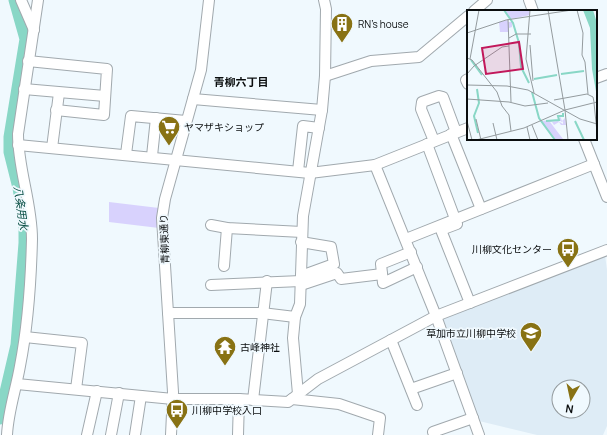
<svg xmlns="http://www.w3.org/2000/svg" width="607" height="435" font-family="Manrope,'Noto Sans JP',sans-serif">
  <rect width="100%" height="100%" fill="#f0f9fe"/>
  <!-- built -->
  <path fill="#deecf6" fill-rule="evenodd" d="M605 255 607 270V426L603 435H537L479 421 443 319ZM559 387H583V411H559Z"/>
  <!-- green -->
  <path fill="#d8d2fd" d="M109 202 159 208V228L109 222Z"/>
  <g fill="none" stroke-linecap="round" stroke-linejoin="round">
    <!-- river -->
    <path stroke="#89d7c6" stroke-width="13" d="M0 418 17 345 25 243V225L19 188 10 152V137L26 39 15 0"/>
    <!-- minor casing -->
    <g stroke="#a1a9ae" stroke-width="12">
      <g id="minor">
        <path d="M21 0 34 30"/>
        <path d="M529 0 533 11"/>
        <path d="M474 11 487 0"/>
        <path d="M28 61 107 69 104 115 56 110"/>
        <path d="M325 76 371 61 419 57 468 16"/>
        <path d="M596 78 607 74"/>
        <path d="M468 79 466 80 468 84"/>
        <path d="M24 89 105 96"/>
        <path d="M193 99 322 110"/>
        <path d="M451 134 481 209"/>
        <path d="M584 139 607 197"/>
        <path d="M434 141 421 109 422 102 439 96 443 97 456 132"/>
        <path d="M427 144 457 224 441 230 470 303"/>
        <path d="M18 145 310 173 375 165 468 128"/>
        <path d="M52 148 59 93"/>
        <path d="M126 154 131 116 186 121"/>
        <path d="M152 156 156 118"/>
        <path d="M375 165 436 316 479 435"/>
        <path d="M298 171 303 126 319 128"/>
        <path d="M211 225 227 228 302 232"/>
        <path d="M406 239 594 164"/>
        <path d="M411 252 381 264 383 283 417 267"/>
        <path d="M224 266 227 228"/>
        <path d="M301 276 334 264 331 247 301 242"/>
        <path d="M211 285 301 281"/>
        <path d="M301 285 337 273 341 279 382 274"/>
        <path d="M168 313H262L295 317 300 304 303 216 322 110 325 76 326 9 324 0"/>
        <path d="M295 317 293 338 298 394"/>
        <path d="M25 337 82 343 76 389"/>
        <path d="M391 340 417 405"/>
        <path d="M17 384 173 399H239L288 402 318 379 436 316 607 250"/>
        <path d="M411 389 457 373"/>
        <path d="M292 399 339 404 380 418 378 435"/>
        <path d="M253 400 267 281"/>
        <path d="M433 432 473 418"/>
        <path d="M7 435C8 412 16 389 20 366 28 325 31 281 32 239 32 203 18 169 18 134L38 0"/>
        <path d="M87 435 97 391"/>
        <path d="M111 435 119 393"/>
        <path d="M135 435 141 396"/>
        <path d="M171 435 173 392 162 218 165 199 201 70 209 0"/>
        <path d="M238 435 239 399"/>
      </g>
    </g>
    <!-- minor -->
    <use href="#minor" stroke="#fff" stroke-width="10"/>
  </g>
  <!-- icons -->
  <defs>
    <g id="building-pin" transform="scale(1.15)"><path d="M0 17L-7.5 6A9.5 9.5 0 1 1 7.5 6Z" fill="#887214" stroke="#f0f9fe"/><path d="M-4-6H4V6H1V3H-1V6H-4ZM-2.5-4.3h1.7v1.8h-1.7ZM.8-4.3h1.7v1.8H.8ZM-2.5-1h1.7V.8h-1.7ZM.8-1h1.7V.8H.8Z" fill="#fff"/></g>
    <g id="supermarket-pin" transform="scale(1.15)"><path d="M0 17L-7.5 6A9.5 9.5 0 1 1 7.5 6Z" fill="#887214" stroke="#f0f9fe"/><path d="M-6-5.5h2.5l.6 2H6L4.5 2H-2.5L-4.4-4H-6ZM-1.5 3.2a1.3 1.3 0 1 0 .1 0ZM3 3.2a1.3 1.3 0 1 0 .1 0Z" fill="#fff"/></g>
    <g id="bus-pin" transform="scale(1.15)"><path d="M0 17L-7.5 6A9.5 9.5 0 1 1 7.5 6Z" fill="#887214" stroke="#f0f9fe"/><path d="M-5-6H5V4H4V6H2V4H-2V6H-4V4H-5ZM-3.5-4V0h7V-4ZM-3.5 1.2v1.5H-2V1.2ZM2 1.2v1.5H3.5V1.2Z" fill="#fff"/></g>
    <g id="school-pin" transform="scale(1.15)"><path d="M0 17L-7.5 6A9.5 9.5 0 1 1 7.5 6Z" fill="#887214" stroke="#f0f9fe"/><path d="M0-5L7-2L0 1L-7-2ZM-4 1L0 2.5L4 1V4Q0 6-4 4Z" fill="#fff"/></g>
    <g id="temple-pin" transform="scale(1.15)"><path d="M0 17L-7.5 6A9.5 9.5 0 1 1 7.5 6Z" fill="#887214" stroke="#f0f9fe"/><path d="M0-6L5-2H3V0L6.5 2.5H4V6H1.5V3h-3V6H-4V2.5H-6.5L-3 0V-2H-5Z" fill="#fff"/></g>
  </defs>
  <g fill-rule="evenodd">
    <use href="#building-pin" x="342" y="24"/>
    <use href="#supermarket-pin" x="169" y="127"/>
    <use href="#bus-pin" x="568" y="249"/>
    <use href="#school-pin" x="531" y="333"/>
    <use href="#temple-pin" x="225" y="347"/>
    <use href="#bus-pin" x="177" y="410"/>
  </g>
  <g text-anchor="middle" stroke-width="3.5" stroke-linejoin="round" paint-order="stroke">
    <!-- poi labels -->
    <g font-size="10" fill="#0a0d0e" stroke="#f0f9fe" text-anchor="start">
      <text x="358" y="28">RN's house</text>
      <text x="184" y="131">ヤマザキショップ</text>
      <text x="552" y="253" text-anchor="end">川柳文化センター</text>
      <text x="516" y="337" text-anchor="end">草加市立川柳中学校</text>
      <text x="240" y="351">古峰神社</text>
      <text x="192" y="414">川柳中学校入口</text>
    </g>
    <!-- street labels -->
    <g font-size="10" fill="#0a0d0e" stroke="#f0f9fe">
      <text transform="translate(164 239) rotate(-92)" y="4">青柳東通り</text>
    </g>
    <!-- neighbourhood labels -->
    <g font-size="11" font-weight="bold" fill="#0a0d0e" stroke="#f0f9fe">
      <text x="241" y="86">青柳六丁目</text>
    </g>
    <!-- water labels -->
    <g font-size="11" font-style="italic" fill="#00493e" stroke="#f0f9fe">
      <text transform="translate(21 208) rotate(82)" y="4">八条用水</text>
    </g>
  </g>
  <!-- overview -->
  <g transform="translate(467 10)">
    <rect width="130" height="130" fill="#f0f9fe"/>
    <path d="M38 0H63V5L44 9ZM41 10V12H45V17L42 18V22H33L32 12ZM93 106 95 111 98 108 99 115H94L92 112 87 115 85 112 91 111 96 114V111L95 112 92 110 83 112 96 129 88 130 73 111 92 110Z" fill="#d8d2fd"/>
    <path d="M116 0H126L130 13V87L125 59 123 18Z" fill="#89d7c6"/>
    <path fill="none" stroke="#89d7c6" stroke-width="2" d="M37 0 46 13 52 33 54 57 62 73M4 50 15 65M94 64 117 61M67 69 90 65M10 79 12 93 7 106 11 123M65 82 72 108 88 130M79 111 92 110 91 106H96V103M108 111 117 130"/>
    <path fill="none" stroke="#949b9e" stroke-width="1" d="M63 0 59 49 67 83M81 0 98 100M110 0 116 23 115 45 118 52 121 84M41 9 44 92M0 23 39 10 105 0M42 28 49 24H64M63 35 66 71M0 48 5 50 30 82 35 96 42 105 44 121M3 49 12 0M0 64 7 56 35 37 42 36M0 75 40 76 61 80 113 109 130 114M0 89 42 92 58 96 81 93M87 90 120 84 126 87 127 92M127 93 130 122M98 100 101 130M9 109 14 130M0 111 5 130M26 113 30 130M65 115 71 130M60 117 63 130M9 130 57 118 98 100 130 92"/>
    <path fill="#c2185b" fill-opacity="0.15" stroke="#c2185b" stroke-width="2" d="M52 32 56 59 19 64 15 38Z"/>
    <rect width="130" height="130" fill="none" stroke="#0a0d0e" stroke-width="2"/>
  </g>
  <!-- north arrow -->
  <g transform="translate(571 399) rotate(189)"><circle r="19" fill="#f0f9fe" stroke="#949b9e"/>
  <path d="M0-3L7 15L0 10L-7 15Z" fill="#887214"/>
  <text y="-6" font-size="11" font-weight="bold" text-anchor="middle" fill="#0a0d0e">N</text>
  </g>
</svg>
